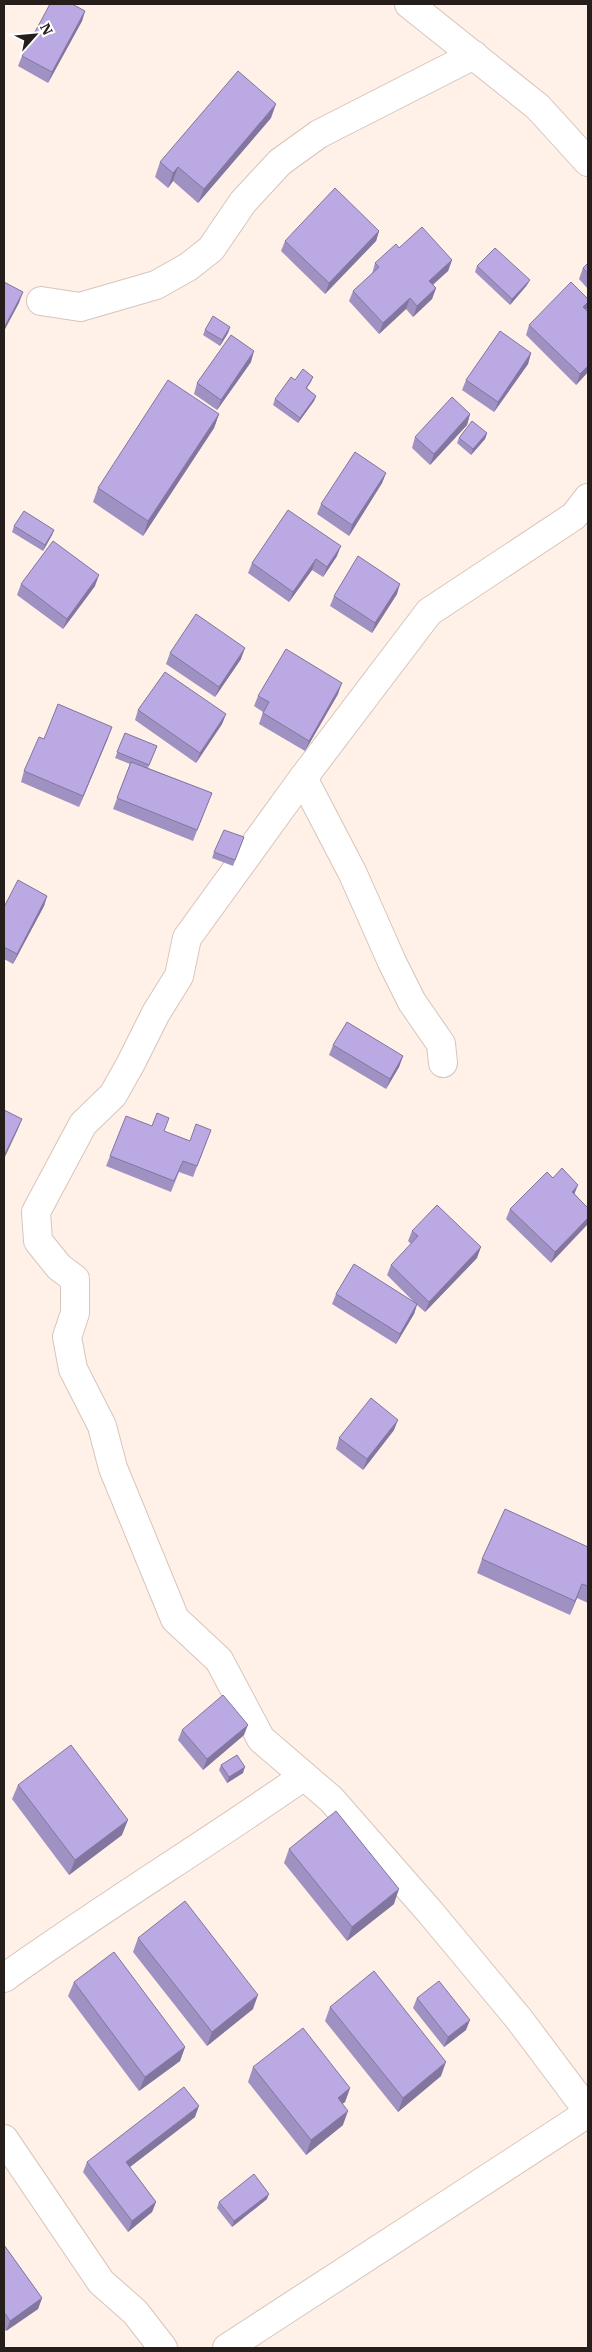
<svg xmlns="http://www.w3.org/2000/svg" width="592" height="2352" font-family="'IBM Plex Serif',serif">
  <rect width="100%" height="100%" fill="#fff0e8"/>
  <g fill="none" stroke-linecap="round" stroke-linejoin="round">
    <!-- minor casing -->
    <g stroke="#d7c5bb" stroke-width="30">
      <g id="minor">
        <path d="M409 4 538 107 588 162"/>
        <path d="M41 301 80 307 156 285 188 267 211 249 243 202 280 162 319 134 474 55"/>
        <path d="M588 498 574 516 429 612 303 778 187 938 179 976 156 1013 131 1063 113 1095 83 1124 36 1212 38 1241 59 1267 75 1279V1313L67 1337 73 1369 102 1426 113 1468 175 1619 219 1660 261 1739 331 1799 430 1912 519 2019 588 2111"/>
        <path d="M303 778 353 874 392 962 412 1002 441 1044 443 1063"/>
        <path d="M4 1978C102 1908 205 1845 304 1776"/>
        <path d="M4 2139 101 2282 135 2312 163 2348"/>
        <path d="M227 2348 588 2113"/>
      </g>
    </g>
    <!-- minor -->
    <use href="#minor" stroke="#fff" stroke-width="28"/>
  </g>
  <!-- wall -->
  <g fill="#a091c3">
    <path d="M85 11 82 21 48 83 18 66 22 56Z"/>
    <path d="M271 118 198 203 173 181 168 188 155 177 160 162Z"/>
    <path d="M379 231 376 241 325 294 281 251 285 241Z"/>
    <path d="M399 248 452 260 448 271 433 285 436 288 432 299 413 317 406 309 379 334 349 301 353 291 372 274 375 263Z"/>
    <path d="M588 263V289L579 279 583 268Z"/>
    <path d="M477 266 527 285 510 305 475 272Z"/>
    <path d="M587 310 588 312V372L576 385 526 335 529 325Z"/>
    <path d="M230 327 228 333 220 346 203 335 205 330Z"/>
    <path d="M531 353 528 364 494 412 462 390 466 380Z"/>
    <path d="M251 362 217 410 194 394 197 383Z"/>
    <path d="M313 377 311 382 307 388 316 396 314 401 298 423 273 405 275 399 295 380Z"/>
    <path d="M219 414 214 428 143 536 93 502 98 488Z"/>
    <path d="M470 414 467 425 430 465 412 448 415 437Z"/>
    <path d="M487 433 485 439 471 455 457 443 459 438Z"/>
    <path d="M386 473 382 483 349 536 317 514 321 504Z"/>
    <path d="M14 526 54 530 52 535 43 551 12 532Z"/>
    <path d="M337 556 323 577 312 570 289 602 248 573 252 563Z"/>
    <path d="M21 584 95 586 63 629 17 595Z"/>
    <path d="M397 594 372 633 330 606 334 596Z"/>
    <path d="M170 653 241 659 215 697 166 664Z"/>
    <path d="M338 694 305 751 259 724 263 712 254 706 258 696Z"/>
    <path d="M138 710 226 714 222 724 196 763 135 720Z"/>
    <path d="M125 733 157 746 148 768 212 793 193 841 113 809 130 764 115 758Z"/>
    <path d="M108 738 79 807 21 782 24 771 44 739Z"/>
    <path d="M244 837 233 866 212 858 214 852Z"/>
    <path d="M47 896 44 906 13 964 4 959V907Z"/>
    <path d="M333 1045 403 1056 399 1067 386 1089 329 1055Z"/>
    <path d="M164 1131 190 1141H207L193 1177 179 1172 171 1192 106 1166 110 1156Z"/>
    <path d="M553 1178 575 1194 588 1208 551 1263 506 1219 510 1209Z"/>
    <path d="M412 1231 477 1258 425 1312 417 1305 414 1314 396 1344 332 1304 336 1294 414 1302 387 1275 391 1265 411 1244 408 1241Z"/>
    <path d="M394 1430 363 1470 336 1449 339 1438Z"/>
    <path d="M588 1547V1603L577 1598 570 1615 477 1573 482 1559Z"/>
    <path d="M182 1730 244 1735 203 1770 178 1740Z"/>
    <path d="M221 1765 243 1773 227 1783 219 1770Z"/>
    <path d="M18 1785 122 1835 69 1875 12 1799Z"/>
    <path d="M289 1849 394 1904 347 1941 284 1863Z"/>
    <path d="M138 1938 253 2009 207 2046 133 1952Z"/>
    <path d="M74 1982 185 2047 180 2061 139 2091 68 1996Z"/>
    <path d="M417 1998 466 2030 444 2047 413 2008Z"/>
    <path d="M330 2007 441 2076 398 2112 325 2021Z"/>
    <path d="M253 2067 350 2088 345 2102 342 2104 343 2125 306 2155 248 2082Z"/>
    <path d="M195 2117 130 2167 156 2202 152 2212 128 2232 83 2172 87 2162Z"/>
    <path d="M267 2199 232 2227 217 2208 219 2202Z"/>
    <path d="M4 2245 42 2298 38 2309 6 2331 4 2328Z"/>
  </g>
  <!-- shaded-wall -->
  <g fill="#82769f">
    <path d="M85 11 82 21 48 83 52 72Z"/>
    <path d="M276 104 271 118 198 203 204 189Z"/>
    <path d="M178 167 173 181 168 188 173 173Z"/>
    <path d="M379 231 376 241 325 294 329 283Z"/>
    <path d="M452 260 448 271 425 291 429 281Z"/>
    <path d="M530 280 527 285 510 305 512 299Z"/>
    <path d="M436 288 432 299 413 317 417 306Z"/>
    <path d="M23 292 19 303 4 331V328Z"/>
    <path d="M410 298 406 309 379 334 383 323Z"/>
    <path d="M588 302V306L586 311 583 307Z"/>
    <path d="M230 327 228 333 220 346 222 340Z"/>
    <path d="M254 351 251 362 217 410 221 400Z"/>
    <path d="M531 353 528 364 494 412 498 402Z"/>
    <path d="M588 366V372L576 385 580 374Z"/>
    <path d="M316 396 314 401 298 423 300 418Z"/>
    <path d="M219 414 214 428 143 536 148 521Z"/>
    <path d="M470 414 467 425 430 465 434 454Z"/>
    <path d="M487 433 485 439 471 455 473 449Z"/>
    <path d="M386 473 382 483 349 536 352 525Z"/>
    <path d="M54 530 52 535 43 551 45 545Z"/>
    <path d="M341 546 337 556 323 577 327 567Z"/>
    <path d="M316 559 312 570 289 602 293 592Z"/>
    <path d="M99 575 95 586 63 629 67 619Z"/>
    <path d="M400 584 397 594 372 633 375 623Z"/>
    <path d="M245 648 241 659 215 697 219 687Z"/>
    <path d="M342 683 338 694 305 751 309 741Z"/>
    <path d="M226 714 222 724 196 763 200 753Z"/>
    <path d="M112 727 108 738 79 807 83 796Z"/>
    <path d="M47 896 44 906 13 964 17 954Z"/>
    <path d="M403 1056 399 1067 386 1089 390 1079Z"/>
    <path d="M22 1119 18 1129 4 1159V1156Z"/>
    <path d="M578 1185 574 1195 572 1192Z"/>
    <path d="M588 1218V1224L551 1263 555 1252Z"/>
    <path d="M481 1247 477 1258 425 1312 429 1302Z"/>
    <path d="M417 1304 414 1314 396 1344 400 1334Z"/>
    <path d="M398 1420 394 1430 363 1470 367 1459Z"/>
    <path d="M582 1584 577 1598 570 1615 575 1601Z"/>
    <path d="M248 1725 244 1735 203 1770 207 1759Z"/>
    <path d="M245 1767 243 1773 227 1783 229 1777Z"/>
    <path d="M128 1820 122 1835 69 1875 75 1860Z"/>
    <path d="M399 1889 394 1904 347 1941 352 1927Z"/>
    <path d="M258 1995 253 2009 207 2046 212 2032Z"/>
    <path d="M470 2020 466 2030 444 2047 448 2037Z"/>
    <path d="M185 2047 180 2061 139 2091 145 2077Z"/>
    <path d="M446 2062 441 2076 398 2112 403 2098Z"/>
    <path d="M350 2088 345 2102 332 2112 338 2098Z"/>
    <path d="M199 2106 195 2117 122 2173 126 2162Z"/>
    <path d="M348 2111 343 2125 306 2155 311 2140Z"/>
    <path d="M269 2194 267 2199 232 2227 234 2221Z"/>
    <path d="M156 2202 152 2212 128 2232 132 2221Z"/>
    <path d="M42 2298 38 2309 6 2331 10 2321Z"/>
  </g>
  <!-- building -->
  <g fill="#baa9e3" stroke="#82769f">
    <path d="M50 4H72L85 11 52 72 22 56Z"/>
    <path d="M238 71 276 104 204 189 178 167 173 173 160 162Z"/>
    <path d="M335 188 379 231 329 283 285 241Z"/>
    <path d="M422 227 452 260 429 281 436 288 417 306 410 298 383 323 353 291 379 267 375 263 396 244 399 248Z"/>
    <path d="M495 248 530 280 512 299 477 266Z"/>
    <path d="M588 263V274L583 268Z"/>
    <path d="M4 282 23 292 4 328Z"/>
    <path d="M571 282 588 299V302L583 307 588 312V366L580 374 529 325Z"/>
    <path d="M213 316 230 327 222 340 205 330Z"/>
    <path d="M500 331 531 353 498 402 466 380Z"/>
    <path d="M231 335 254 351 221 400 197 383Z"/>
    <path d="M303 369 313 377 306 388 316 396 300 418 275 399 291 377 295 380Z"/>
    <path d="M168 380 219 414 148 521 98 488Z"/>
    <path d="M452 397 470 414 434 454 415 437Z"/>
    <path d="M472 421 487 433 473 449 459 438Z"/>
    <path d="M355 452 386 473 352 525 321 504Z"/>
    <path d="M288 510 341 546 327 567 316 559 293 592 252 563Z"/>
    <path d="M24 511 54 530 45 545 14 526Z"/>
    <path d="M53 541 99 575 67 619 21 584Z"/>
    <path d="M358 556 400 584 375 623 334 596Z"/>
    <path d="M196 614 245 648 219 687 170 653Z"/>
    <path d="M286 649 342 683 309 741 263 713 269 702 258 696Z"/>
    <path d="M165 672 226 714 200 753 138 710Z"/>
    <path d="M58 704 112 727 83 796 24 771 39 737 44 739Z"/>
    <path d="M125 733 157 746 149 765 117 752Z"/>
    <path d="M131 762 212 793 197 830 117 798Z"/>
    <path d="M224 830 244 837 235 860 214 852Z"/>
    <path d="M18 880 47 896 17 954 4 947V907Z"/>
    <path d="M347 1022 403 1056 390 1079 333 1045Z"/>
    <path d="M4 1110 22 1119 4 1156Z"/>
    <path d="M157 1113 169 1118 164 1131 190 1141 196 1124 211 1130 197 1166 183 1161 174 1181 110 1156 126 1116 152 1126Z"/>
    <path d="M562 1168 578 1185 572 1192 588 1208V1218L555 1252 510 1209 547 1172 553 1178Z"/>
    <path d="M437 1205 481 1247 429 1302 391 1265 418 1236 412 1231Z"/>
    <path d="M354 1264 417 1304 400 1334 336 1294Z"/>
    <path d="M371 1398 398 1420 367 1459 339 1438Z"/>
    <path d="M505 1509 588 1547V1586L582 1584 575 1601 482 1559Z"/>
    <path d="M223 1695 248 1725 207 1759 182 1730Z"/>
    <path d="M71 1745 128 1820 75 1860 18 1785Z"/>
    <path d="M237 1755 245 1767 229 1777 221 1765Z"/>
    <path d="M336 1811 399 1889 352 1927 289 1849Z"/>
    <path d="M185 1901 258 1995 212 2032 138 1938Z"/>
    <path d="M114 1952 185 2047 145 2077 74 1982Z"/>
    <path d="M374 1971 446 2062 403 2098 330 2007Z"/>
    <path d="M439 1981 470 2020 448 2037 417 1998Z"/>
    <path d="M303 2028 350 2088 338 2098 348 2111 311 2140 253 2067Z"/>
    <path d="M184 2087 199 2106 126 2162 156 2202 132 2221 87 2162Z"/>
    <path d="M254 2174 269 2194 234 2221 219 2202Z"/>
    <path d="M4 2245 42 2298 10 2321 4 2312Z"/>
  </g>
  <!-- border -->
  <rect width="592" height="2352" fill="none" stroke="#251e1b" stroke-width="10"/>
  <!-- north arrow -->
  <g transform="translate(35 35) rotate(63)" stroke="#ffffff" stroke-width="4" paint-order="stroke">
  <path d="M0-4L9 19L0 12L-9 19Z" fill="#251e1b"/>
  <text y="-8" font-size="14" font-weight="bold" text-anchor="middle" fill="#251e1b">N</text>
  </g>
</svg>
